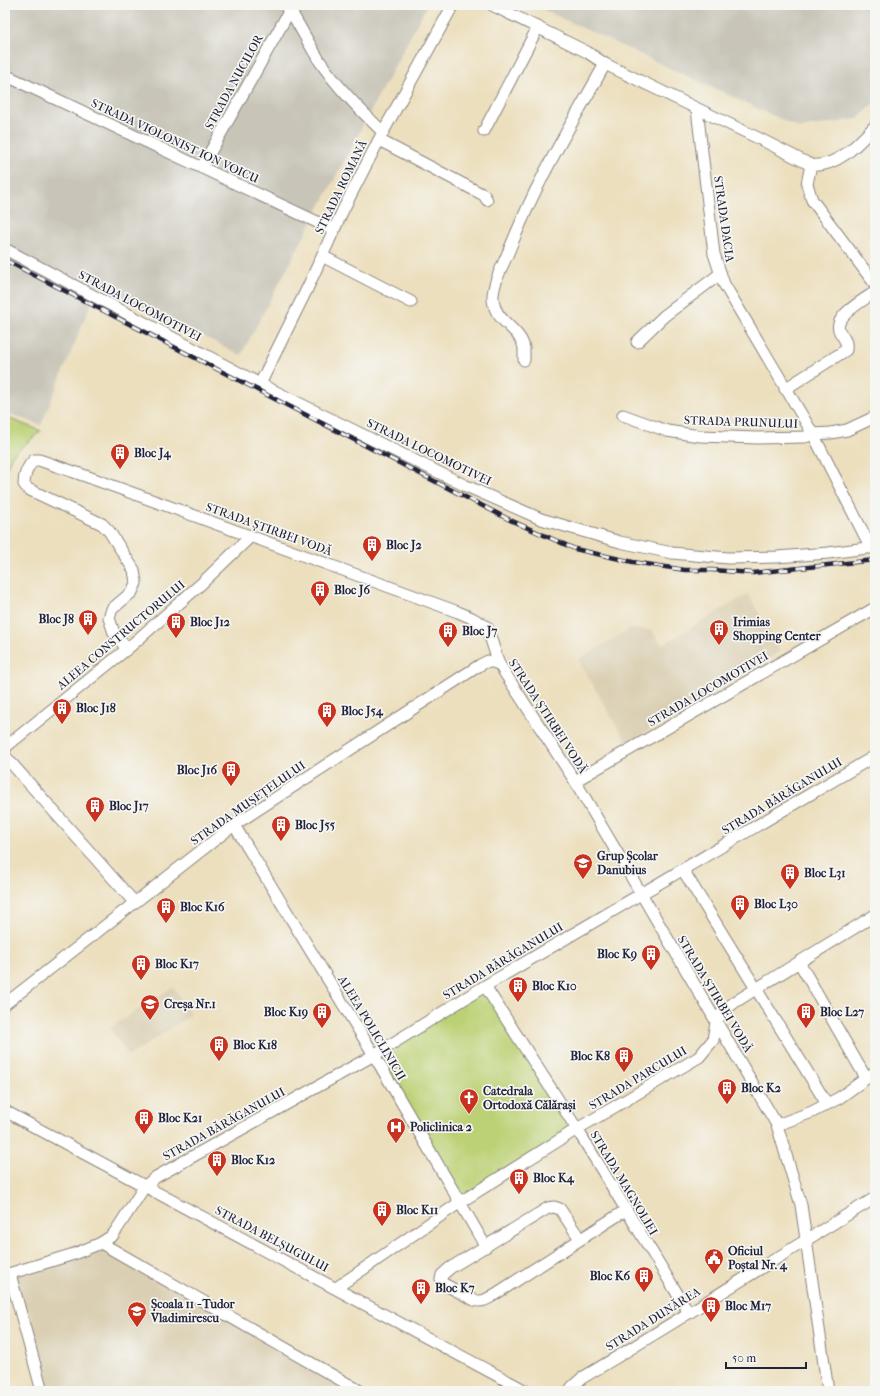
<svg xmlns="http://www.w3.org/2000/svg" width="880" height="1396" font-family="'IM FELL French Canon',serif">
  <rect width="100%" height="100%" fill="#f6f6f2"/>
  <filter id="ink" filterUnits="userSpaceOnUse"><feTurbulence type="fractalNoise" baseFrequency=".025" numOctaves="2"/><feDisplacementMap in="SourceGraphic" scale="8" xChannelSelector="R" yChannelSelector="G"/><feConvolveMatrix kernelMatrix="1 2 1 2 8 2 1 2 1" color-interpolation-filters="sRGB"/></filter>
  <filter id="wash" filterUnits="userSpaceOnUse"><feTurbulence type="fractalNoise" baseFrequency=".012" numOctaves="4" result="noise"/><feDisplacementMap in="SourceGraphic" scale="16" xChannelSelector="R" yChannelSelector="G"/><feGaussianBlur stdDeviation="0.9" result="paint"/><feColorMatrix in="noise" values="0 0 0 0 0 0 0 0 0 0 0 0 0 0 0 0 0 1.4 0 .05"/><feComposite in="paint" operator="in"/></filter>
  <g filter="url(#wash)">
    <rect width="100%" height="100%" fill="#ecdfbd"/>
    <!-- built -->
    <g fill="#dacfb2">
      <path d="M748 594 781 651 627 743 578 660 630 629 652 630 662 645Z"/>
      <path d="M173 987 191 1015 129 1056 110 1028Z"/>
      <path d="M101 1243 353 1387 340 1391H42L10 1274Z"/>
    </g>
    <!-- industrial -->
    <g fill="#c8c4b8">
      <path d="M5 5H427L241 355 99 284 41 425 5 412Z"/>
      <path d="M533 5H875V102L858 119 800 128Z"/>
    </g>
    <!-- green -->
    <g fill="#bcd175" stroke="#6f7a58">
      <path d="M5 417 41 431 12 455 5 473Z"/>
      <path d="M485 986 577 1129 459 1203 374 1055Z"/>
    </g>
  </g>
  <g filter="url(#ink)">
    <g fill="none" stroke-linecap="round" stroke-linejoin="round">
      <!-- minor casing -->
      <g stroke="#87807c" stroke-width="13">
        <g id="minor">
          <path d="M492 5 587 52 605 64 760 139 811 165C837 168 858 144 875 126"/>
          <path d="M286 7 290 10C300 27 309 44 319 60 337 87 360 110 383 132"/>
          <path d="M5 75 334 230"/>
          <path d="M697 109 714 254 724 284 813 434 871 548"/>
          <path d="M484 131 538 27"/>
          <path d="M379 140 478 192 484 195 487 200"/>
          <path d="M811 165 807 184 812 200 875 284"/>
          <path d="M202 167 290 10"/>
          <path d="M5 249 260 384 464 485 541 519 620 542 672 553 728 558 777 557 828 553 875 547"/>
          <path d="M322 256 411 302"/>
          <path d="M637 342 664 316 720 274"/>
          <path d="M524 360C524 356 524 352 524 348 520 328 495 322 493 300 492 283 504 264 510 248 519 227 528 205 539 184 559 143 583 104 605 64"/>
          <path d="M260 384 307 289 343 210 383 132 453 5"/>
          <path d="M785 389 846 350C848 340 842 338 839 330 834 316 865 299 875 292"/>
          <path d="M623 415 667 431 700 436 757 438 805 437 813 434 831 433 847 430 875 417"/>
          <path d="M127 649 114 633 109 618 112 609 132 592 136 583 134 570 109 531 102 524 28 489 24 484C24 475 28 466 34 460H39L80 474 458 612 472 618 487 627 499 664 575 781 777 1125 801 1205 828 1391"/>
          <path d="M5 749 8 745 127 649 201 584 251 536"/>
          <path d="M5 756 134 902"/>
          <path d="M575 781 875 608"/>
          <path d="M234 825 374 1055 486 1247"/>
          <path d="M683 870 827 1104"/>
          <path d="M799 962 866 1078"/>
          <path d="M485 986 577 1129 689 1313"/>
          <path d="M5 1004 234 825 480 665 488 661 499 664"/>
          <path d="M5 1111 526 1391"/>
          <path d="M777 1125 812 1112 839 1098 875 1072"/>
          <path d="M580 1239 560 1209 554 1207 548 1208 450 1268 442 1275 441 1279 442 1283 474 1300C482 1303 487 1299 494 1295L626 1210"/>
          <path d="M101 1243 360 1391"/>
          <path d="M10 1274 42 1391"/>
          <path d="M5 1275 74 1254 101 1243 113 1235 145 1186 156 1177 374 1055 485 986 875 756"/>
          <path d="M336 1288 459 1203 577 1129 699 1057 713 1040 716 1022 723 1011 735 1002 875 915"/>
          <path d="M570 1391 572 1387 582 1378C681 1319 777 1257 875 1198"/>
        </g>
      </g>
      <!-- minor -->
      <use href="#minor" stroke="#fff" stroke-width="11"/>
      <!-- rail casing -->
      <g stroke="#22223b" stroke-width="4.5">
        <path id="rail" d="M5 260 510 520 575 549 633 562 685 570H712L753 573 875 560"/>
      </g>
      <!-- rail -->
      <use href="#rail" stroke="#f6f6f2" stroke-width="3" stroke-dasharray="9" stroke-linecap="butt"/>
    </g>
  </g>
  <!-- icons -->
  <defs>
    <g id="building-pin" transform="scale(1)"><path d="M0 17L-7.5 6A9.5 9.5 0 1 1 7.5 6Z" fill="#c8321e" stroke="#f6f6f2"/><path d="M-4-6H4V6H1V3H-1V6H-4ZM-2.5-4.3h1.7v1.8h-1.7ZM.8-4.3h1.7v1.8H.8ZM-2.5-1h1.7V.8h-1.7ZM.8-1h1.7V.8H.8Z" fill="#fff"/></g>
    <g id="school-pin" transform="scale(1)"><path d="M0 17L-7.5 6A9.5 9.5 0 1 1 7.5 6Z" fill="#c8321e" stroke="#f6f6f2"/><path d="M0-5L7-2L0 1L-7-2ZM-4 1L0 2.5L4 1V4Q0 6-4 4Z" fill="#fff"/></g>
    <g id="church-pin" transform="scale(1)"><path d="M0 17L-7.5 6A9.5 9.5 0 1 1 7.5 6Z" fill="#c8321e" stroke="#f6f6f2"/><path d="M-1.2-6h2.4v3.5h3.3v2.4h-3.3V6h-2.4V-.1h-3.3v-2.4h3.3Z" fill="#fff"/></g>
    <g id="hospital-pin" transform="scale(1)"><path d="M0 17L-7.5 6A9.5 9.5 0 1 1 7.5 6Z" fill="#c8321e" stroke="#f6f6f2"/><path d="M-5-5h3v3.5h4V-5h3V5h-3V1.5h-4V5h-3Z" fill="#fff"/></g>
    <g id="civic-pin" transform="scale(1)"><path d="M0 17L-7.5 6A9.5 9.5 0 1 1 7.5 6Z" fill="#c8321e" stroke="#f6f6f2"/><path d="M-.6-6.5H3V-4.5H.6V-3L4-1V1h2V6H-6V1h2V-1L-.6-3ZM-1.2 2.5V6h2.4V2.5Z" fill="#fff"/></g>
  </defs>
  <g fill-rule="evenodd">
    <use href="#building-pin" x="120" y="453"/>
    <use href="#building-pin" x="372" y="545"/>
    <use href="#building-pin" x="320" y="590"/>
    <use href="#building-pin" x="88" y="619"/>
    <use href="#building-pin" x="176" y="622"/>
    <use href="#building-pin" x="719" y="629"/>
    <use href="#building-pin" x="448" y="631"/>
    <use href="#building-pin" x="62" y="708"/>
    <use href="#building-pin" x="327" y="711"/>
    <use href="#building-pin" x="231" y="770"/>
    <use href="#building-pin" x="95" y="806"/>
    <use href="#building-pin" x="281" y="825"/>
    <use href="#school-pin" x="583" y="863"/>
    <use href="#building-pin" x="790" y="873"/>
    <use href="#building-pin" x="740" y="904"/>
    <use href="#building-pin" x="166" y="907"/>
    <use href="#building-pin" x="651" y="954"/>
    <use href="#building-pin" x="141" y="964"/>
    <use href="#building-pin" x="518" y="986"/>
    <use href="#school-pin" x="150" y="1004"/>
    <use href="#building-pin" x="322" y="1012"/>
    <use href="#building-pin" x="806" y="1012"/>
    <use href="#building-pin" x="219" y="1045"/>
    <use href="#building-pin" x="624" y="1056"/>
    <use href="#building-pin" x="727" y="1088"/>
    <use href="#church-pin" x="469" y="1098"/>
    <use href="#building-pin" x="144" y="1118"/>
    <use href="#hospital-pin" x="396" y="1127"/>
    <use href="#building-pin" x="217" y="1160"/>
    <use href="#building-pin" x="519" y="1178"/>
    <use href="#building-pin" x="382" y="1210"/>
    <use href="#civic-pin" x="714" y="1258"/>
    <use href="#building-pin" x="644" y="1276"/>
    <use href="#building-pin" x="421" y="1288"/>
    <use href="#building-pin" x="711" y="1306"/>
    <use href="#school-pin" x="137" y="1311"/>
  </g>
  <g text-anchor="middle" stroke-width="3.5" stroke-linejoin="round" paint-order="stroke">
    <!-- street labels -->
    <g font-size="12" fill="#22223b" stroke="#f6f6f2">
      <text transform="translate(234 82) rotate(-61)" y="4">STRADA NUCILOR</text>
      <text transform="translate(175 141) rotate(25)" y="4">STRADA VIOLONIST ION VOICU</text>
      <text transform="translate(341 187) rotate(-64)" y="4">STRADA ROMANĂ</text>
      <text transform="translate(724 219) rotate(82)" y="4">STRADA DACIA</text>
      <text transform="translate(140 306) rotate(28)" y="4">STRADA LOCOMOTIVEI</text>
      <text transform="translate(741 422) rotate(2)" y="4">STRADA PRUNULUI</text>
      <text transform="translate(429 452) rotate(26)" y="4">STRADA LOCOMOTIVEI</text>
      <text transform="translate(269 529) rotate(20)" y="4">STRADA ȘTIRBEI VODĂ</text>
      <text transform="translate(121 635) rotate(-40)" y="4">ALEEA CONSTRUCTORULUI</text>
      <text transform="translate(708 689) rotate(-30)" y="4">STRADA LOCOMOTIVEI</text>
      <text transform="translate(548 716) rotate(57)" y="4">STRADA ȘTIRBEI VODĂ</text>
      <text transform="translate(782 796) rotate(-31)" y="4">STRADA BĂRĂGANULUI</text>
      <text transform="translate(248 803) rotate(-35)" y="4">STRADA MUȘEȚELULUI</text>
      <text transform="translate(503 961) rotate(-31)" y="4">STRADA BĂRĂGANULUI</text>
      <text transform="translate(715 994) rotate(59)" y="4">STRADA ȘTIRBEI VODĂ</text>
      <text transform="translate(372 1028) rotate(59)" y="4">ALEEA POLICLINICII</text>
      <text transform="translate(638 1078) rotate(-31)" y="4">STRADA PARCULUI</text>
      <text transform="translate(224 1124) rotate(-29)" y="4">STRADA BĂRĂGANULUI</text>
      <text transform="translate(624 1183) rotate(59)" y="4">STRADA MAGNOLIEI</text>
      <text transform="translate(272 1239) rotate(28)" y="4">STRADA BELȘUGULUI</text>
      <text transform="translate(653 1319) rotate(-32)" y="4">STRADA DUNĂREA</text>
    </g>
    <!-- poi labels -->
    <g font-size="12" font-weight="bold" fill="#22223b" stroke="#f6f6f2" text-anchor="start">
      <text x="134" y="457">Bloc J4</text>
      <text x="386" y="549">Bloc J2</text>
      <text x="334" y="594">Bloc J6</text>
      <text x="74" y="623" text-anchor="end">Bloc J8</text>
      <text x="190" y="626">Bloc J12</text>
      <text x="733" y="626">Irimias<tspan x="733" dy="14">Shopping Center</tspan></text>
      <text x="462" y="635">Bloc J7</text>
      <text x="76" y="712">Bloc J18</text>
      <text x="341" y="715">Bloc J54</text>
      <text x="217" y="774" text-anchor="end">Bloc J16</text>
      <text x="109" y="810">Bloc J17</text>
      <text x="295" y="829">Bloc J55</text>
      <text x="597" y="860">Grup Școlar<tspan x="597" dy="14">Danubius</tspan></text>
      <text x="804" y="877">Bloc L31</text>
      <text x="754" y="908">Bloc L30</text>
      <text x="180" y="911">Bloc K16</text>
      <text x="637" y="958" text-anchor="end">Bloc K9</text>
      <text x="155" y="968">Bloc K17</text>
      <text x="532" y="990">Bloc K10</text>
      <text x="164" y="1008">Creșa Nr.1</text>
      <text x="308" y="1016" text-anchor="end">Bloc K19</text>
      <text x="820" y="1016">Bloc L27</text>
      <text x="233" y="1049">Bloc K18</text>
      <text x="610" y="1060" text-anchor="end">Bloc K8</text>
      <text x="741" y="1092">Bloc K2</text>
      <text x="483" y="1095">Catedrala<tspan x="483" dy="14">Ortodoxă Călărași</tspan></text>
      <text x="158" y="1122">Bloc K21</text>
      <text x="410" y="1131">Policlinica 2</text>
      <text x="231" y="1164">Bloc K12</text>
      <text x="533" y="1182">Bloc K4</text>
      <text x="396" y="1214">Bloc K11</text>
      <text x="728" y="1255">Oficiul<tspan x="728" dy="14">Poștal Nr. 4</tspan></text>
      <text x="630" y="1280" text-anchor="end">Bloc K6</text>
      <text x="435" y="1292">Bloc K7</text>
      <text x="151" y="1308">Școala 11 - Tudor<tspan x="151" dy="14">Vladimirescu</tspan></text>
      <text x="725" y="1310">Bloc M17</text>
    </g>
  </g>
  <!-- margin -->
  <rect width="880" height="1396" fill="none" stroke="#f6f6f2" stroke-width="20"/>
  <!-- scale -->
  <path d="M726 1362v6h80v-6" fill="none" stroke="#22223b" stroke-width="2"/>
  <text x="732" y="1362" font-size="12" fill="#22223b" stroke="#f6f6f2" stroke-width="3" paint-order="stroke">50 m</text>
</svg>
